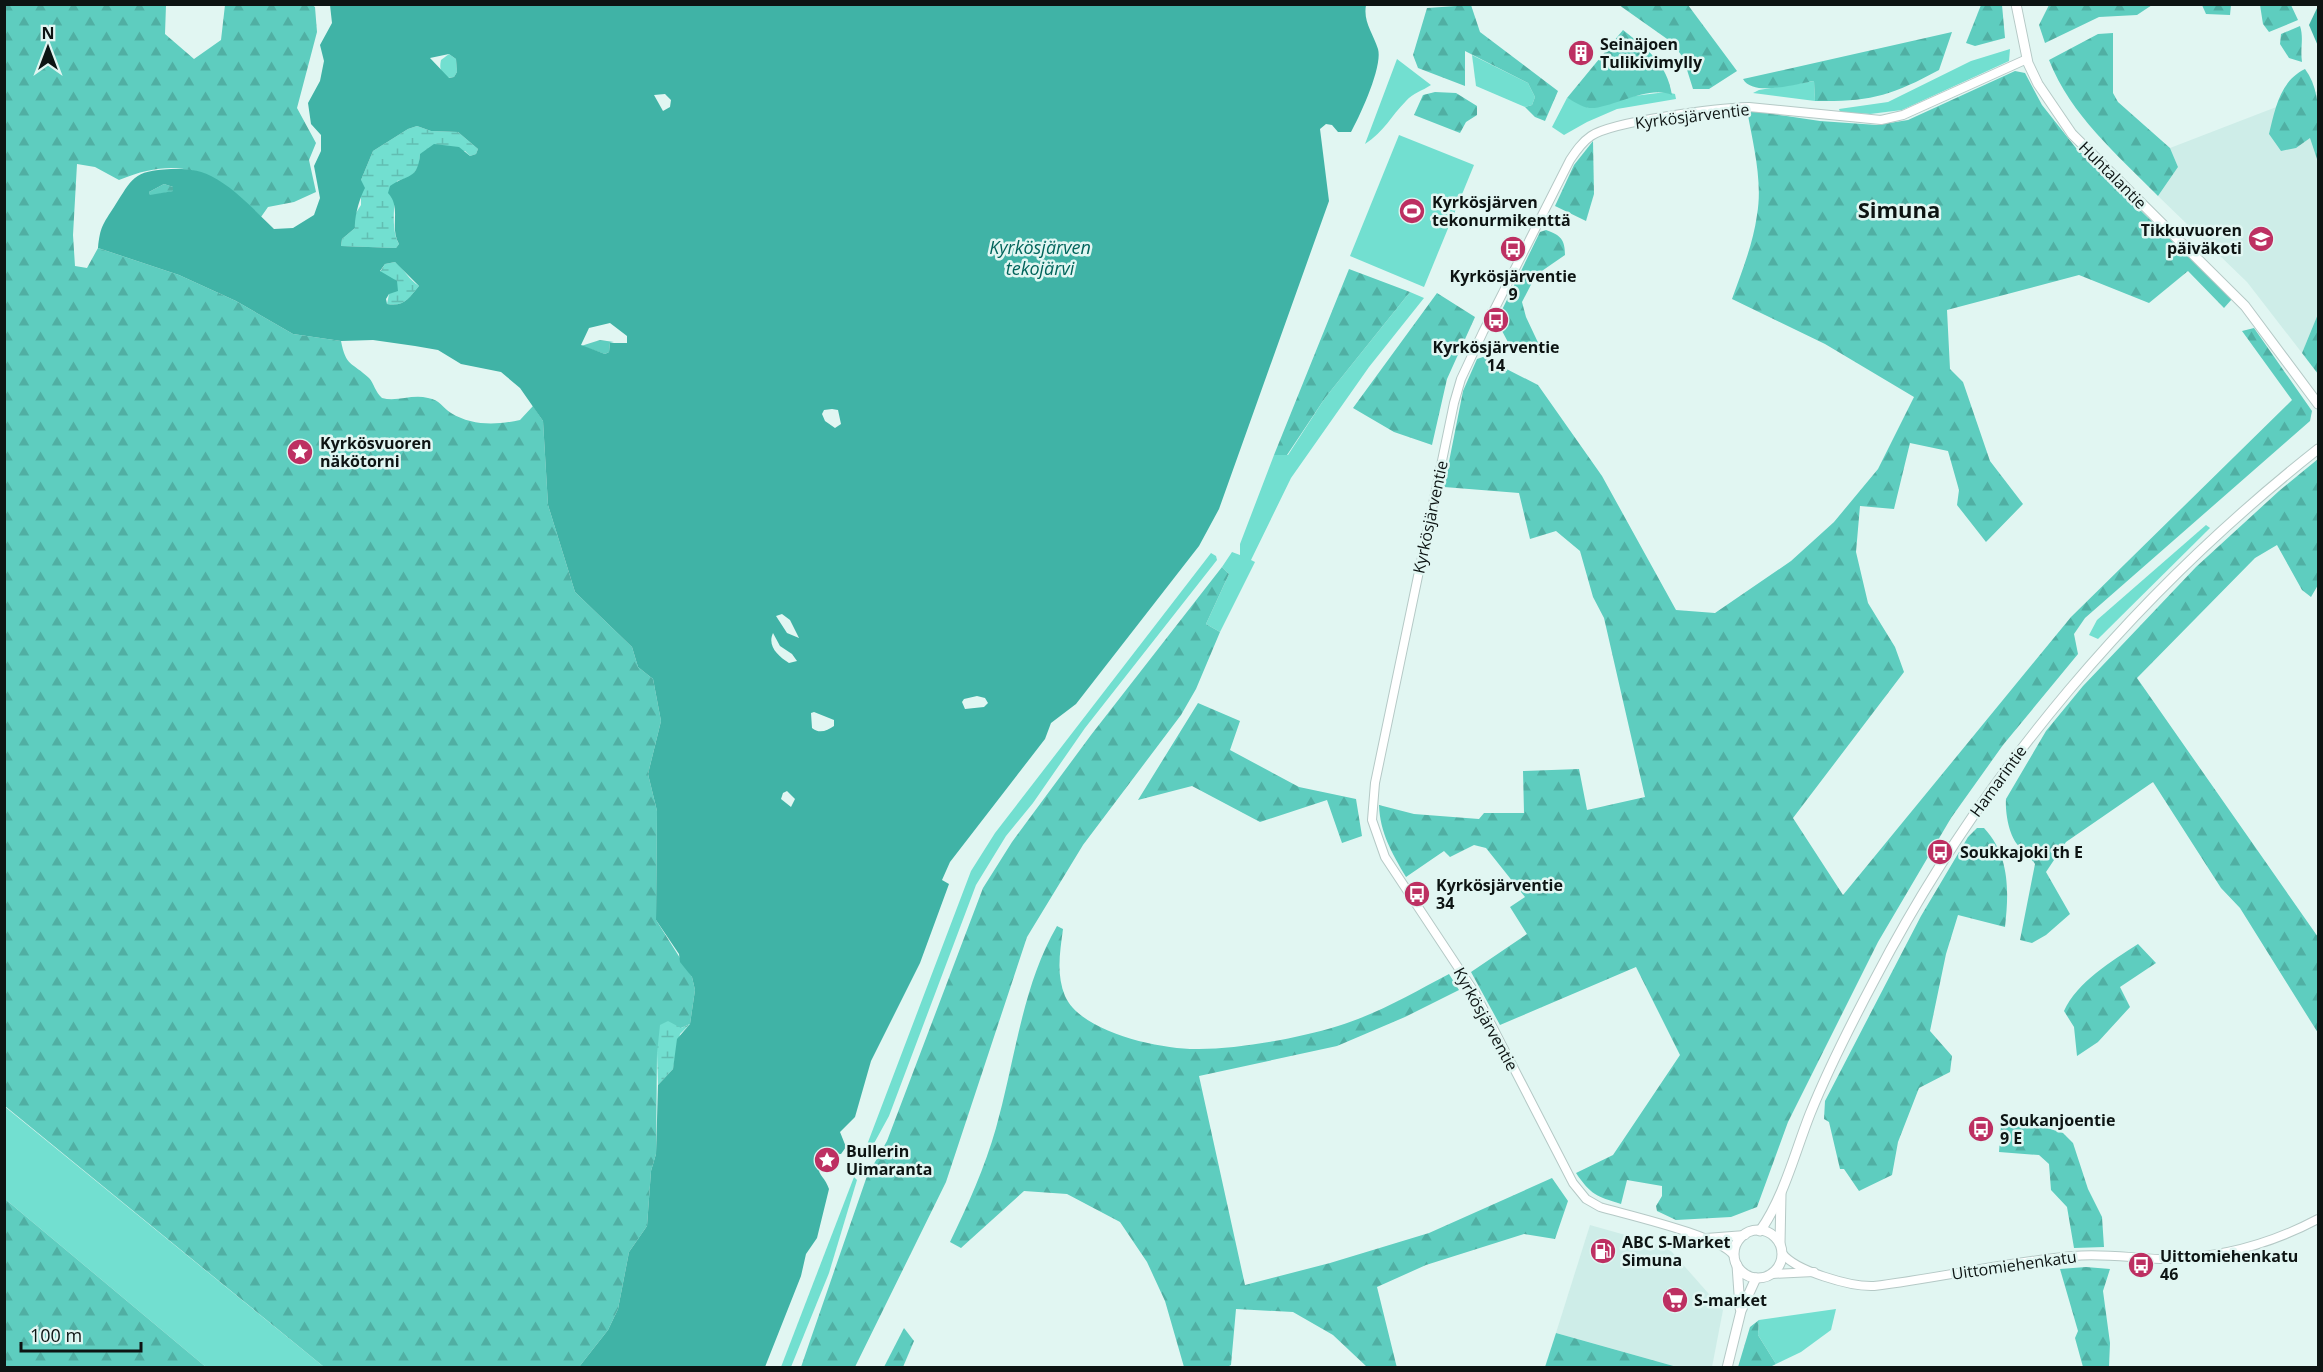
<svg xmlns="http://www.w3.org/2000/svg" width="2323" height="1372" font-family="'Open Sans',sans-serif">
  <defs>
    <pattern id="forest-firs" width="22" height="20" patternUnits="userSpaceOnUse" patternTransform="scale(1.5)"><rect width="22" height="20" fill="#5ecdbf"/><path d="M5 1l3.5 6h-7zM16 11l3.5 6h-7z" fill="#50afa3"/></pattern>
    <pattern id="wetland-marsh" width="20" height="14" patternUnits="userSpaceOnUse" patternTransform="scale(1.5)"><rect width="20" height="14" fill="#72dfd0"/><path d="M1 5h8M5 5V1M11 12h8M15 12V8" fill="none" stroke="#62beb2"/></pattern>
  </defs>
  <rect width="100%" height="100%" fill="#e1f6f2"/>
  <!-- built -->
  <g fill="#ceede8">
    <path d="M2318 91V314L2302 353 2247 282 2158 196 2178 167 2170 148Z"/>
    <path d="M1590 1225 1650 1242 1671 1251 1723 1310 1712 1367H1677L1556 1333Z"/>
  </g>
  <!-- green -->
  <g fill="#72dfd0">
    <path d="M2010 49 2009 61 1902 110 1870 114 1840 112 1839 109 1888 102 1971 61Z"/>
    <path d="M449 54 456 59 457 72 454 77 448 78C441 73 439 69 441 60Z"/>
    <path d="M1472 55 1528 83 1535 97 1532 105 1525 107 1476 86Z"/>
    <path d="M1397 59 1431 85C1422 91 1413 93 1406 101 1391 116 1384 132 1365 144Z"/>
    <path d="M1814 81 1815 101 1753 93 1759 90Z"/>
    <path d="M1666 92 1675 94 1676 99 1617 109 1587 122 1564 135 1552 127 1567 98 1589 108 1634 96Z"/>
    <path d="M1399 135 1474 165 1424 287 1350 256Z"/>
    <path d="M1410 292 1424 298 1369 367 1291 478 1251 560 1255 562 1220 632 1206 624 1229 574 1222 567 1232 552 1240 555V544L1274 455H1288L1325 398Z"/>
    <path d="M2206 525 2210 528 2098 639 2089 635 2097 620Z"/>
    <path d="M1211 553 1216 556 1217 560 1085 728 1033 803 1006 836 976 885 889 1116 866 1158H862L971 871 995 833Z"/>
    <path d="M4 1106 324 1367H206L5 1199Z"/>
    <path d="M854 1177 857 1180 829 1273 791 1367H781Z"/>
    <path d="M1836 1309 1831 1330 1801 1352 1776 1364 1758 1335 1759 1320Z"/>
  </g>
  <!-- forest -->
  <g fill="url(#forest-firs)">
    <path d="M311 4 315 7 317 32 297 108 316 143 309 160 316 192 294 202 268 207 261 217C215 172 182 154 119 180L95 167 77 164 73 235 75 266 87 268 98 248 179 275 236 301 293 334 341 341C346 367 352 362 369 378 374 383 375 392 382 398 397 402 412 394 428 398 440 400 442 407 451 413 472 426 497 425 520 420L533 406 543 421 548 505 575 592 632 647 638 667 653 679 661 721 648 774 657 811 656 920 692 977 695 990 690 1024 681 1028 657 1053 656 1154 651 1171 647 1226 629 1252 618 1309 608 1330 579 1367H324L5 1106 4 5H166L165 34 194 59 221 40 225 5Z"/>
    <path d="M1471 5 1480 32 1558 91 1545 121 1535 117 1525 107 1532 105 1535 97 1528 83 1465 51V86L1418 68 1413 55 1427 8Z"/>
    <path d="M1619 5H1688L1737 71 1709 89H1693L1683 57 1670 41Z"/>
    <path d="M1981 5H2002L2005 38 1975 46 1966 43Z"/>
    <path d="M2049 5V4L2152 5 2137 15 2099 17 2045 43 2039 25Z"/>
    <path d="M2202 5H2231L2230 15 2206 14Z"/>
    <path d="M2260 5H2291L2298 20 2269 32 2263 24Z"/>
    <path d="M2300 26C2304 38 2300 48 2302 62L2289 58 2280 44 2281 34Z"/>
    <path d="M1623 30C1647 49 1667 63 1672 95 1648 84 1609 110 1589 108 1582 107 1573 101 1567 98Z"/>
    <path d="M1952 32 1939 70C1891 96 1869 102 1815 101L1814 81C1796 84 1753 97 1743 79Z"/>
    <path d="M2113 33V93L2118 102 2170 148 2178 167 2158 196C2117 154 2071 116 2049 60L2098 34Z"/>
    <path d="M2305 69C2323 92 2319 133 2318 162L2310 138 2296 148 2281 151 2269 134C2275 109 2280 81 2305 69Z"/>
    <path d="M2015 71 2025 73 2042 105 2076 148 2232 299 2224 308 2188 271 2149 303 2079 275 1947 310 1950 369 1963 382 1990 461 2023 504 1986 542 1957 505 1959 490 1948 451 1910 443 1894 509 1860 506 1856 552 1868 603 1895 647 1904 672 1793 818 1843 895 2071 617 2292 400 2242 331 2254 328 2312 411 2310 421 2085 618 2074 634 2078 654 2003 745 1951 818 1878 942 1788 1122 1757 1207 1731 1217 1676 1220 1657 1211 1656 1206 1662 1196V1186L1627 1180 1621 1204C1596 1196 1591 1195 1576 1173L1613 1155 1680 1055 1636 967 1500 1025 1471 972 1527 934 1510 907 1525 897 1486 848 1474 845 1450 857 1444 851 1406 877C1392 853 1380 833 1379 805L1414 814 1479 819 1484 813H1524L1523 771 1579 769 1587 810 1645 797 1604 618 1593 597 1580 551 1556 531 1530 539 1519 493 1444 487 1463 391 1477 359 1483 357 1538 385 1602 476 1676 610 1715 613 1791 561 1834 522 1878 469 1914 397 1825 344 1732 299C1742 271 1753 244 1757 215 1763 181 1753 144 1747 110L1820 121 1877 125 1908 120Z"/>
    <path d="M1435 92 1456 93 1477 106V115L1466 122 1460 133 1414 115 1423 95Z"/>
    <path d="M1593 141 1594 194 1586 221 1555 206 1574 165Z"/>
    <path d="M164 184 173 187 174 191 150 196 149 192Z"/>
    <path d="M1546 230C1561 235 1565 240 1565 255L1536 275 1522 302 1526 317 1542 351 1540 355 1509 344 1501 329 1499 316 1540 232Z"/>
    <path d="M1349 269 1410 292 1325 398 1287 455H1274Z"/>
    <path d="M1437 293 1475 317 1447 379 1432 445 1394 432 1353 408Z"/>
    <path d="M2318 314V374L2302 353Z"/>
    <path d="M600 340 614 342 610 343 609 352 605 354 581 346Z"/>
    <path d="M2318 459V585L2311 597 2302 590 2277 545 2255 558 2137 678 2318 937V1033L2240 908 2221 888 2153 782 2066 842 2046 872 2070 914 2046 935 2032 943 2020 940 2035 864C2030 857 2025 853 2019 846 2009 837 2005 812 2006 799L2046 731 2083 686 2196 567 2279 491Z"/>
    <path d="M1222 567 1229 574 1206 624 1220 632 1196 689 1181 715 1083 845 1027 937 946 1182 855 1367H801L867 1176 887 1141 983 888 1012 842 1091 735Z"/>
    <path d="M1198 703 1240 721 1230 750 1299 787 1356 799 1362 836 1342 843 1327 800 1260 822 1192 786 1138 800Z"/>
    <path d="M1977 828H1984C2010 856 2009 891 2005 927L1958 915 1946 954 1930 1031 1952 1056 1950 1072 1919 1088 1898 1142 1892 1175 1859 1191 1844 1169H1840L1829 1122 1824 1119 1825 1101 1921 916 1968 837Z"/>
    <path d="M1057 926 1063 929C1060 952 1056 974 1065 996 1081 1033 1163 1050 1199 1049 1240 1049 1299 1038 1338 1026 1377 1014 1413 993 1449 974L1459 990 1405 1017 1337 1046 1199 1076 1245 1285 1330 1263 1429 1233 1552 1178 1568 1201 1555 1239 1524 1234 1426 1265 1377 1287 1397 1368 1367 1367 1333 1335 1293 1312 1236 1309 1231 1365 1227 1367H1184L1165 1301 1147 1262 1120 1222 1067 1194 1024 1191 961 1248 950 1242C968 1205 985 1167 996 1128 1015 1061 1022 986 1057 926Z"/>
    <path d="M2138 944 2156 963 2120 987 2130 1007 2098 1042 2077 1056 2074 1027 2064 1011C2077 982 2112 961 2138 944Z"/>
    <path d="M2001 1125 2047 1128 2063 1133 2073 1143 2088 1189 2102 1217 2104 1247 2074 1248 2067 1207 2051 1190 2049 1164 2039 1155 1999 1152Z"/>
    <path d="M5 1199 206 1367H5Z"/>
    <path d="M2086 1267 2110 1269 2103 1291 2110 1343 2109 1367H2083L2075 1338 2078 1331 2060 1269Z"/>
    <path d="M1759 1320 1758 1335 1776 1364 1770 1367H1738L1750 1327Z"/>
    <path d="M904 1328 914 1341 903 1367H884Z"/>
    <path d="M1556 1333 1677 1367H1545Z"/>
  </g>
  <!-- wetland -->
  <g fill="url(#wetland-marsh)">
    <path d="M417 126 431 131 458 132 478 149 476 154 470 156 465 151 420 154 419 166 411 177 397 181C395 199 390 229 399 244L396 248 341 246 342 239 355 228 354 216 361 205V180L373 151 408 129Z"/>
    <path d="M395 262C405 270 409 280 419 286 409 298 404 307 387 304L389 294 380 272 385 264Z"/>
    <path d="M668 1021 681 1028 690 1024 680 1034 673 1069 658 1085 657 1053 660 1025Z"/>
  </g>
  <!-- water -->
  <g fill="#40b3a6" fill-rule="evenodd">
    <path d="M330 5H1366C1363 22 1373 33 1378 49 1383 66 1360 116 1351 132H1338L1332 125 1326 124 1320 129 1329 201 1219 509 1199 546 1076 704 1051 723 1045 739 950 862 942 880 949 884 920 963 871 1061 855 1117 840 1132 846 1147 841 1154 826 1153C810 1173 824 1173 829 1189L817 1238 806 1254 801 1276 765 1367H579L608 1330 618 1309 629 1252 647 1226 651 1171 656 1154 658 1085 673 1069 677 1039 690 1024 695 990 692 977 680 962 679 954 656 920 657 811 648 774 661 721 653 679 638 667 632 647 575 592 548 505 543 421 520 388 501 372 461 364 438 350 415 346 373 340 341 341 293 334 236 301 179 275 98 248C100 227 103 224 114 207 133 178 132 171 171 169 185 169 198 169 211 176 236 189 254 210 274 229L293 228 314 215 320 198 314 166 321 151V135L311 124 308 103 320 81 324 61 320 45 332 23ZM449 54 456 59 457 72 454 77 449 78 430 58ZM665 94 671 100 670 107 663 111 654 95ZM417 126 431 131 458 132 478 149 476 154 470 156 459 147 434 144 420 154C418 180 407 174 390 186L388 193C402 208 389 227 399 244L396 248 341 246 342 239 355 228C354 217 360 197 365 188L361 180 373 151 408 129ZM164 184 173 187V191L150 195 149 192ZM395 262 419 286C409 298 404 307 387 304L386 299 389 294 398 291 397 281 380 271 385 264ZM610 323 627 336V343H610L609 352 605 354 581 345 589 328ZM832 409 838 410 841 424 835 428 825 421 822 414 824 410ZM782 614 790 620 799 638 787 633 776 616ZM773 633 780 646 792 654 797 661 789 663C778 656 767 646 773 633ZM977 696 985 698 988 703 984 707 965 709 962 702 964 699ZM814 712 834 720V726C827 731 819 734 812 728L811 713ZM787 791 795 799 791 807 781 799 783 793Z"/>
    <path d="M2318 6V46L2309 25Z"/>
  </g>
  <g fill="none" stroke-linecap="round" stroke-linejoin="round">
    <!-- tertiary casing -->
    <g stroke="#b5c9c6" stroke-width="10">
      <g id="tertiary">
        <path d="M1706 1238 1745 1235"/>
        <path d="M1782 1253C1795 1271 1851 1287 1874 1286 1940 1278 2006 1262 2073 1256 2103 1253 2131 1258 2160 1259 2217 1259 2269 1245 2318 1219"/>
        <path d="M1734 1256C1721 1236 1627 1215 1600 1207L1586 1199 1573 1183 1475 993 1385 857 1372 820 1375 783 1454 403 1461 379 1483 332 1570 160C1576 151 1582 142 1591 136 1613 121 1719 108 1749 107L1881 120 1903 115 2027 59"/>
        <path d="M1772 1274 1814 1272"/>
      </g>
    </g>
    <!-- secondary casing -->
    <g stroke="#b5c9c6" stroke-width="11">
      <g id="secondary">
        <path d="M2016 4 2028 63 2038 84 2072 134 2245 306 2318 404"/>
        <circle cx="1758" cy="1254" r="24"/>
        <path d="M1760 1231C1784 1197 1795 1152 1810 1114 1829 1067 1852 1022 1876 977 1983 772 2137 592 2318 449"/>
        <path d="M1780 1243 1781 1194"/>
        <path d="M1737 1265 1740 1308"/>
        <path d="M1727 1368 1741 1311 1756 1278"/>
      </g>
    </g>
    <!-- tertiary -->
    <use href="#tertiary" stroke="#fff" stroke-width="8"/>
    <!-- secondary -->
    <use href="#secondary" stroke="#fff" stroke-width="9"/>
  </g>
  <!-- icons -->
  <defs>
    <g id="building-disc" transform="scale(1.35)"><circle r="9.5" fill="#bd3062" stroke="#e1f6f2"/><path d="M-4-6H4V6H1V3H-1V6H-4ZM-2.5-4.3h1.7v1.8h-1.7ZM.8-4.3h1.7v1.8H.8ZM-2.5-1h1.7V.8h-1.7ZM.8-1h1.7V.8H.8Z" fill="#fff"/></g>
    <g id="stadium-disc" transform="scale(1.35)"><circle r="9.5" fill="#bd3062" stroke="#e1f6f2"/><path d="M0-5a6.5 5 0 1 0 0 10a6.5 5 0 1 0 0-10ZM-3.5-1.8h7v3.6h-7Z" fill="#fff"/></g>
    <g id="school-disc" transform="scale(1.35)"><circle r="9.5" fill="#bd3062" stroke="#e1f6f2"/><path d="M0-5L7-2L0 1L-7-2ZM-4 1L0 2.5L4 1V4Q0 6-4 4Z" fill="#fff"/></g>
    <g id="bus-disc" transform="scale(1.35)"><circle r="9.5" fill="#bd3062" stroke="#e1f6f2"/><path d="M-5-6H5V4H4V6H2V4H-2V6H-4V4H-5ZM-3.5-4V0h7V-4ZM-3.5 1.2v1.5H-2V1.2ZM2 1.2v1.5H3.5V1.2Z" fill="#fff"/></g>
    <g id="sight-disc" transform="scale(1.35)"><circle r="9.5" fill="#bd3062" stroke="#e1f6f2"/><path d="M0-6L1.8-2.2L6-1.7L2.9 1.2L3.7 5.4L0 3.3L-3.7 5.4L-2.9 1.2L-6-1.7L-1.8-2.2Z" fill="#fff"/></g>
    <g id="fuel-disc" transform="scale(1.35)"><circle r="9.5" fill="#bd3062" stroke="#e1f6f2"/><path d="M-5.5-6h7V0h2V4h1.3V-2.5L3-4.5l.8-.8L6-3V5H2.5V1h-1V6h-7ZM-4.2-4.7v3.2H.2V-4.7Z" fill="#fff"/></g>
    <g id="supermarket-disc" transform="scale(1.35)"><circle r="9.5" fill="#bd3062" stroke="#e1f6f2"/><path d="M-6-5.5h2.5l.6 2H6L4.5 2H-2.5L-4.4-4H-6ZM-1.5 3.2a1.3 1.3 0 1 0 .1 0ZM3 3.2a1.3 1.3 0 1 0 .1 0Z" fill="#fff"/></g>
  </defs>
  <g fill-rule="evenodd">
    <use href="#building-disc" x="1581" y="53"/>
    <use href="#stadium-disc" x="1412" y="211"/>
    <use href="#school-disc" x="2261" y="239"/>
    <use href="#bus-disc" x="1513" y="249"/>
    <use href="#bus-disc" x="1496" y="320"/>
    <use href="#sight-disc" x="300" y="452"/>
    <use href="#bus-disc" x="1940" y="852"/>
    <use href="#bus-disc" x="1417" y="894"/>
    <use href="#bus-disc" x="1981" y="1129"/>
    <use href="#sight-disc" x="827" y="1160"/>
    <use href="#fuel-disc" x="1603" y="1251"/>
    <use href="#bus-disc" x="2141" y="1265"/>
    <use href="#supermarket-disc" x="1675" y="1300"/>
  </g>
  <g text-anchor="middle" stroke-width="5" stroke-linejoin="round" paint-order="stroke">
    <!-- poi labels -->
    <g font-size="16" font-weight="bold" fill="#0d1413" stroke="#e1f6f2" text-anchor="start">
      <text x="1600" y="50">Seinäjoen<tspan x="1600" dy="18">Tulikivimylly</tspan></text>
      <text x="1432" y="208">Kyrkösjärven<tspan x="1432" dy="18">tekonurmikenttä</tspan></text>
      <text x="2242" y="236" text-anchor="end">Tikkuvuoren<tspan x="2242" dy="18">päiväkoti</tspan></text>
      <text x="1513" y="282" text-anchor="middle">Kyrkösjärventie<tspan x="1513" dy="18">9</tspan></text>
      <text x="1496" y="353" text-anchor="middle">Kyrkösjärventie<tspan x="1496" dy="18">14</tspan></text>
      <text x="320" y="449">Kyrkösvuoren<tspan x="320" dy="18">näkötorni</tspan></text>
      <text x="1960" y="858">Soukkajoki th E</text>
      <text x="1436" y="891">Kyrkösjärventie<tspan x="1436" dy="18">34</tspan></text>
      <text x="2000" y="1126">Soukanjoentie<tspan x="2000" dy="18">9 E</tspan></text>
      <text x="846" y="1157">Bullerin<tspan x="846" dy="18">Uimaranta</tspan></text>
      <text x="1622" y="1248">ABC S-Market<tspan x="1622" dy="18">Simuna</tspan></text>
      <text x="2160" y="1262">Uittomiehenkatu<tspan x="2160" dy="18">46</tspan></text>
      <text x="1694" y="1306">S-market</text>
    </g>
    <!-- street labels -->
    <g font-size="16" fill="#0d1413" stroke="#e1f6f2">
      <text transform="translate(1692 116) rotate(-7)" y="6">Kyrkösjärventie</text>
      <text transform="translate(2113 175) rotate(45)" y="6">Huhtalantie</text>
      <text transform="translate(1430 517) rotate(-78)" y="6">Kyrkösjärventie</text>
      <text transform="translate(1998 781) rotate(-54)" y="6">Hamarintie</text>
      <text transform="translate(1486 1019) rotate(61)" y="6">Kyrkösjärventie</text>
      <text transform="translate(2014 1265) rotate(-8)" y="6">Uittomiehenkatu</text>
    </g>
    <!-- water labels -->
    <g font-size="18" font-style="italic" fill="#00645b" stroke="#e1f6f2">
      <text x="1040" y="254">Kyrkösjärven<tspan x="1040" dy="21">tekojärvi</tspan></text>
    </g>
    <!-- district labels -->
    <g font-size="22" font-weight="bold" fill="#0d1413" stroke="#e1f6f2">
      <text x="1899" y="218">Simuna</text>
    </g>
  </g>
  <!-- border -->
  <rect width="2323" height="1372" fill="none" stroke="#0d1413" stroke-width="12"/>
  <!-- north arrow -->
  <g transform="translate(48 48)" stroke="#e1f6f2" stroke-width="4.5" paint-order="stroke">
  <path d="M0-4.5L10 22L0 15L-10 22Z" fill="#0d1413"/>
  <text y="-9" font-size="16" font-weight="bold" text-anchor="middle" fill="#0d1413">N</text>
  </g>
  <!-- scale -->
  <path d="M21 1342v9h120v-9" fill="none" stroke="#0d1413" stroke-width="3"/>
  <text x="30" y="1342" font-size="18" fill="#0d1413" stroke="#e1f6f2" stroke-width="4.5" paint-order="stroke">100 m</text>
</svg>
